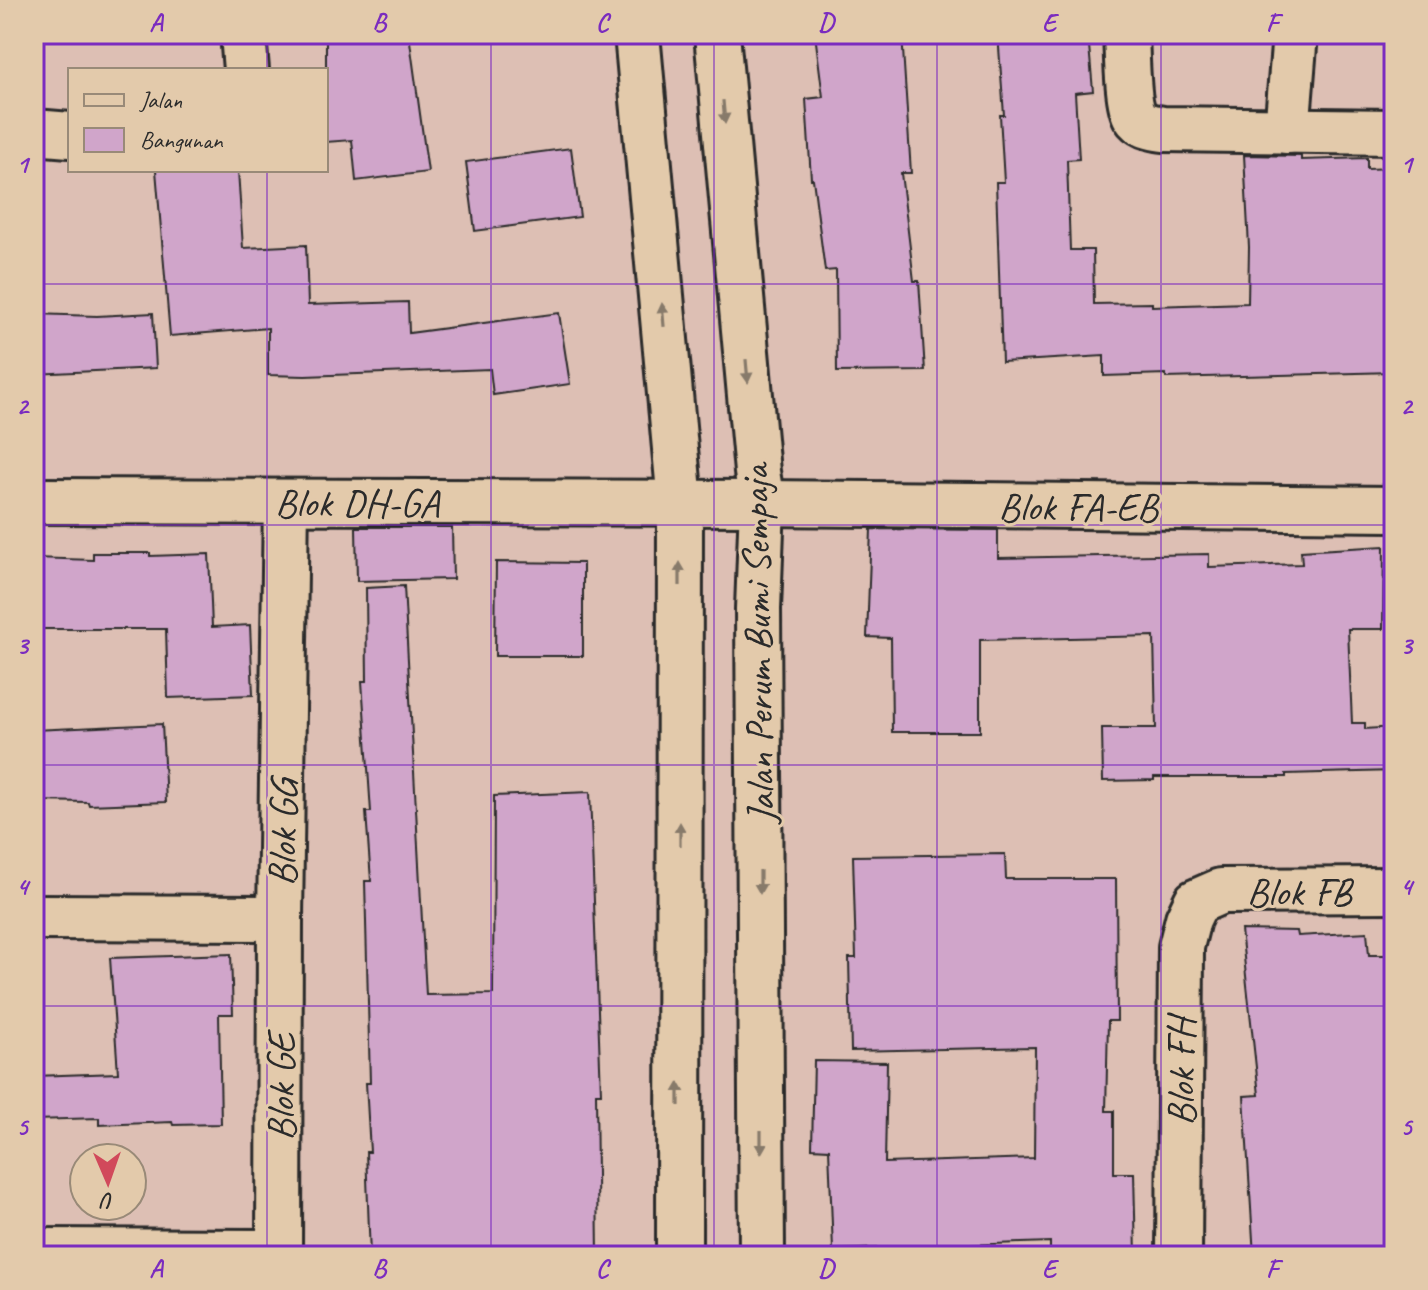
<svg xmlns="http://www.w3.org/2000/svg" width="1428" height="1290" font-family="Caveat,sans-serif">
  <rect width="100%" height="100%" fill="#ddbfb4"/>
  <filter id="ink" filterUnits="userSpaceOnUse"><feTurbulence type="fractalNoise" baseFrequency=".0125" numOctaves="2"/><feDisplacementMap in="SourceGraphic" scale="16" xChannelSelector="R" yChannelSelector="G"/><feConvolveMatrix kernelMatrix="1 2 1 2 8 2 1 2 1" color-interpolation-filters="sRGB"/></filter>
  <g filter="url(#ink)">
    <!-- building -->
    <g fill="#d0a5ca" stroke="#2b2b2b" stroke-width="2">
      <path d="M326 34H409L428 172 356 181 352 140 326 142Z"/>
      <path d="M815 34H902L911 173H901L914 281H919L925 371 837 372 836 270 825 271 813 179H811L806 99 823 97Z"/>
      <path d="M998 34H1088L1093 91 1075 93 1079 159 1067 160 1070 250H1093L1094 304 1152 303V306L1248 303 1249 247 1244 155 1301 156V160L1367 158V169L1394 168V372L1166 378V374L1104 376V356L1002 362 996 182H1004L1000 115H1004Z"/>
      <path d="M571 148 580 217 475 231 466 162Z"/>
      <path d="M156 170H238L243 248 306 245 308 305 408 302 409 333 559 313 570 384 493 395 490 369 305 376 268 375V328L170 336Z"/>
      <path d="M153 313 156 368 34 374V314L97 316Z"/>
      <path d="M356 527H452L453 579 357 581Z"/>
      <path d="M871 529 998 530V558L1209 554V567L1302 564 1301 551 1384 546 1383 629H1348L1352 723H1365V729L1394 727V771L1286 774V777H1154V780L1103 781 1102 728H1156L1154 636 980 640V732H892L891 638 867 637Z"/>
      <path d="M93 553H150V556L209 554 212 627 250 625 253 695 168 698 166 629H34V558L93 560Z"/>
      <path d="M496 562 583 563V656H495Z"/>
      <path d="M404 586 426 995 493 994 494 796 590 792 601 1093H596L598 1256H370L366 1152H370L366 1083H370L365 881H371L366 812H371L362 681H367L366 588Z"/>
      <path d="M162 724 166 802 89 805 88 802 34 801V730Z"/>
      <path d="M1005 854 1006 879H1116L1117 1021H1108L1106 1111H1114V1173H1134L1136 1256H1050V1242L833 1250 829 1149 812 1148 814 1061 887 1062 885 1163 1034 1158 1035 1047 851 1051 849 958H856L853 856Z"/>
      <path d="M1241 930 1297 931 1298 936 1367 932 1369 955H1394V1256H1254L1244 1096 1259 1095Z"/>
      <path d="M231 954 233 1014H219L221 1124 173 1125 172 1122 99 1125V1118L34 1120V1076L118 1073 110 958Z"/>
    </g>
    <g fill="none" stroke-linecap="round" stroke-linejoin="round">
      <!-- street casing -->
      <g stroke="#2b2b2b" stroke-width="50">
        <g id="street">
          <path d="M243 34 246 70"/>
          <path d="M637 34 680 503 679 1256"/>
          <path d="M717 34 757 472 762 503 758 609 762 1256"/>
          <path d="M1126 34C1127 52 1127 103 1135 116 1141 126 1153 127 1163 129L1394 132"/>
          <path d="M1287 131 1295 34"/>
          <path d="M34 132 70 135"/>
          <path d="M34 501 762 503 1394 509"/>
          <path d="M34 917 280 918 286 502"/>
          <path d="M34 1251 279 1252"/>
          <path d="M279 1256 280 918"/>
          <path d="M1179 1256 1181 947 1188 919 1196 902 1221 891 1394 890"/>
        </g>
      </g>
      <!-- street -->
      <use href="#street" stroke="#e3caab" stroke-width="44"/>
    </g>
    <!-- one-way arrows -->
    <defs><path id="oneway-solid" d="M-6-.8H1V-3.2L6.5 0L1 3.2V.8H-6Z" transform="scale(2)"/></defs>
    <g fill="#877a6b">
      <use href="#oneway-solid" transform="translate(724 112) rotate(85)"/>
      <use href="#oneway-solid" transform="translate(663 315) rotate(-95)"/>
      <use href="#oneway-solid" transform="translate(747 371) rotate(85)"/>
      <use href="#oneway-solid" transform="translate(680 574) rotate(-90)"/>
      <use href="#oneway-solid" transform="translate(680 834) rotate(-90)"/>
      <use href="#oneway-solid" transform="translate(760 882) rotate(90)"/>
      <use href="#oneway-solid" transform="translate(679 1094) rotate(-90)"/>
      <use href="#oneway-solid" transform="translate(761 1142) rotate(90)"/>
    </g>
  </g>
  <!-- grid -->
  <path fill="none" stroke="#7b2cbf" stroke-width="2" stroke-opacity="0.55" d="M267 34V70M491 34V1256M714 34V1256M937 34V1256M1161 34V1256M267 170V1256M34 284H1394M34 525H1394M34 765H1394M34 1006H1394"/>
  <g text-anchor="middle" stroke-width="6" stroke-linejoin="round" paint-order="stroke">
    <!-- street labels -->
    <g font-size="40" fill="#2b2b2b" stroke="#e3caab">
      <text x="357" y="516">Blok DH-GA</text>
      <text x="1078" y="520">Blok FA-EB</text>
      <text transform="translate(757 644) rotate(-91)" y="14">Jalan Perum Bumi Sempaja</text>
      <text transform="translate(282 833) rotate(-89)" y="14">Blok GG</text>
      <text x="1299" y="905">Blok FB</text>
      <text transform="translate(1180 1072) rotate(-90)" y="14">Blok FH</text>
      <text transform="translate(280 1087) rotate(-90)" y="14">Blok GE</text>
    </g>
  </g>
  <!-- margin -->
  <rect width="1428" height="1290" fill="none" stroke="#e3caab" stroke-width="88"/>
  <!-- legend -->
  <rect x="68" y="68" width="260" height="104" fill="#e3caab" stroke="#998a78" stroke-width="2"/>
  <rect x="84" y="94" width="40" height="12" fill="#e3caab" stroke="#998a78" stroke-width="2"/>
  <text x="140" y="108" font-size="24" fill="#2b2b2b">Jalan</text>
  <rect x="84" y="128" width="40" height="24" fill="#d0a5ca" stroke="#998a78" stroke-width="2"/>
  <text x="140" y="148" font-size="24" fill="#2b2b2b">Bangunan</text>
  <!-- north arrow -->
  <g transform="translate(108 1182) rotate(178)"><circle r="38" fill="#e3caab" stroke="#998a78" stroke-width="2"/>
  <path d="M0-6L14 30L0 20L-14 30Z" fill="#d1495b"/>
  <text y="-12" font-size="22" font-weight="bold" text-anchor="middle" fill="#2b2b2b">U</text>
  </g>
  <rect x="44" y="44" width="1340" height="1202" fill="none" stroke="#7b2cbf" stroke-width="3"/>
  <g font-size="26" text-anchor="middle" font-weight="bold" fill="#7b2cbf">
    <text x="156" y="31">A</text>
    <text x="379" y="31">B</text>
    <text x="602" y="31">C</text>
    <text x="826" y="31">D</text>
    <text x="1049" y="31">E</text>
    <text x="1272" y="31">F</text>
    <text x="22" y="173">1</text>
    <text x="1406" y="173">1</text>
    <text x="22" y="414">2</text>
    <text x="1406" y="414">2</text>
    <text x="22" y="654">3</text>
    <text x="1406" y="654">3</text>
    <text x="22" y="895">4</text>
    <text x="1406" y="895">4</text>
    <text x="22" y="1135">5</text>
    <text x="1406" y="1135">5</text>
    <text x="156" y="1277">A</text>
    <text x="379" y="1277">B</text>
    <text x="602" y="1277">C</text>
    <text x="826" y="1277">D</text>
    <text x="1049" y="1277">E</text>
    <text x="1272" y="1277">F</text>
  </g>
</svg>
